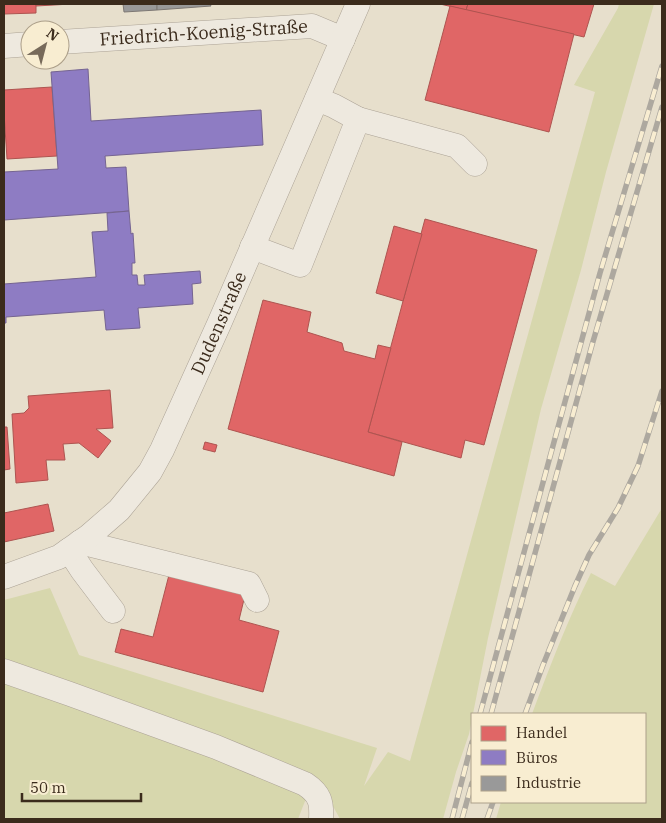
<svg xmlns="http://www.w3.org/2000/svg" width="666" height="823" font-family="'IBM Plex Serif',serif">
  <rect width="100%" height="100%" fill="#e7dfcc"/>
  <!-- green -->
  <g fill="#d7d7ad">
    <path d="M619 4H654L606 172 581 270 541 409 488 638 469 734 456 772 443 819H340L334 808 309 776 4 667V600L50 588 79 655 377 748 364 786 388 752 410 761 595 92 574 85 618 8Z"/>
    <path d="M662 508V819H496L501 802H645V714H532C550 666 568 619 591 573L615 586Z"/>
    <path d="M4 676 309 791 298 819H4Z"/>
  </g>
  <!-- shops -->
  <g fill="#e06666" stroke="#ae5450">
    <path d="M4 4H36V13L4 14Z"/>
    <path d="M36 4H71L36 6Z"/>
    <path d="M440 4H468L466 10Z"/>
    <path d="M468 4H594L584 37 466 10Z"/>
    <path d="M450 6 574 34 549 132 425 100Z"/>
    <path d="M52 87 57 156 7 159 4 113V90Z"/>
    <path d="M425 219 537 250 484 445 465 440 461 458 368 432Z"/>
    <path d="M394 226 422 234 403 301 376 293Z"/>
    <path d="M263 300 311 312 307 332 342 343 344 351 375 359 378 345 391 348 368 432 402 442 394 476 228 429Z"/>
    <path d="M110 390 113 428 96 429 111 441 98 458 79 443 63 444 65 460H46L48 480 16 483 12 414 24 413 29 408 28 396Z"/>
    <path d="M4 427H7L10 469 4 470Z"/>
    <path d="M205 442 217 445 215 452 203 449Z"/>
    <path d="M48 504 54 531 4 542V513Z"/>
    <path d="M170 571 246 591 239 620 279 631 263 692 115 652 121 629 153 637Z"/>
  </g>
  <!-- offices -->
  <g fill="#8e7cc3" stroke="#756491">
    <path d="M88 69 91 121 261 110 263 145 105 156 106 168 126 167 129 211 4 220V172L58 169 51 72Z"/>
    <path d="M129 211 131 234 133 233 135 263H132V275H137L138 285H145L144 275 200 271 201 283 192 284 193 304 138 308 140 328 106 330 104 310 6 317V323H4V284L96 277 92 232 108 231 107 213Z"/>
  </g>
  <!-- industry -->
  <g fill="#999" stroke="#7d7874">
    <path d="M123 4H157V10L124 12Z"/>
    <path d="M157 4H210L211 6 157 10Z"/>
  </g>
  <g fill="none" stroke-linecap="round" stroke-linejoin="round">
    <!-- minor casing -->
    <g stroke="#aca396" stroke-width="25">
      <g id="minor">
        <path id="s1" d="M60 42 312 26 343 39"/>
        <path d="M4 46 30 44"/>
        <path d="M358 119 457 146 475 164"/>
        <path d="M252 247 300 265 358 119 334 106 317 99"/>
        <path d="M80 542 249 584 257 600"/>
        <path d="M69 550 82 570 113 611"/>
        <path id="s2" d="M4 577 59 557 89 536 119 510 150 472 162 450 219 324 358 4"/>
        <path d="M4 671 70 694 216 747 305 784C320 794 322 802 321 819"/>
      </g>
    </g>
    <!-- minor -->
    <use href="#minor" stroke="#eee9df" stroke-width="24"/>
    <!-- rail casing -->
    <g stroke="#ada89f" stroke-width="5.5">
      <g id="rail">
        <path d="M480 714 600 273 662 66"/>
        <path d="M491 714 592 345 662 107"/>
        <path d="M525 714 543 665 575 586 589 555 618 508 638 466 662 391"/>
        <path d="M452 819 472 742"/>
        <path d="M462 819 472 783"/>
        <path d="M487 819 493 802"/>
      </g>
    </g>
    <!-- rail -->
    <use href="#rail" stroke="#f8edd1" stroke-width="4" stroke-dasharray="11" stroke-linecap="butt"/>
  </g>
  <g text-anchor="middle" stroke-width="5" stroke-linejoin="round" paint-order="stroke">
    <!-- street labels -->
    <g font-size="18" fill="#3b2b1c" stroke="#f8edd1">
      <text dy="6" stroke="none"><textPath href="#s1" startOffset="144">Friedrich-Koenig-Straße</textPath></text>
      <text dy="6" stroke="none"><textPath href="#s2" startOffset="348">Dudenstraße</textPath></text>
    </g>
  </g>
  <!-- border -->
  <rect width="666" height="823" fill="none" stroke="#3b2b1c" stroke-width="10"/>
  <!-- legend -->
  <rect x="471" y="713" width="175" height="90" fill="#f8edd1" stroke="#ac9f89"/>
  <rect x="481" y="726" width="25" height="15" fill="#e06666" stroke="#ac9f89"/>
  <text x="516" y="738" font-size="15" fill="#3b2b1c">Handel</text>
  <rect x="481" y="750" width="25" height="15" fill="#8e7cc3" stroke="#ac9f89"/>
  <text x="516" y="763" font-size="15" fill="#3b2b1c">Büros</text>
  <rect x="481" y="776" width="25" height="15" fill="#999999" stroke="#ac9f89"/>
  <text x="516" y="788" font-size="15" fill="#3b2b1c">Industrie</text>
  <!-- north arrow -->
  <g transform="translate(45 45) rotate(36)"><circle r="24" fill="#f8edd1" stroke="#ac9f89"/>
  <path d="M0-4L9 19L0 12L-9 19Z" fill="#776a5a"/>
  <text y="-8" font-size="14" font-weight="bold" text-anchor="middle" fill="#3b2b1c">N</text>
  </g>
  <!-- scale -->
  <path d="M22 793v8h119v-8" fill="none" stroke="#3b2b1c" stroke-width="2.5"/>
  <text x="30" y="793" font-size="15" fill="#3b2b1c" stroke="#f8edd1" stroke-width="4" paint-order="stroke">50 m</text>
</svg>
